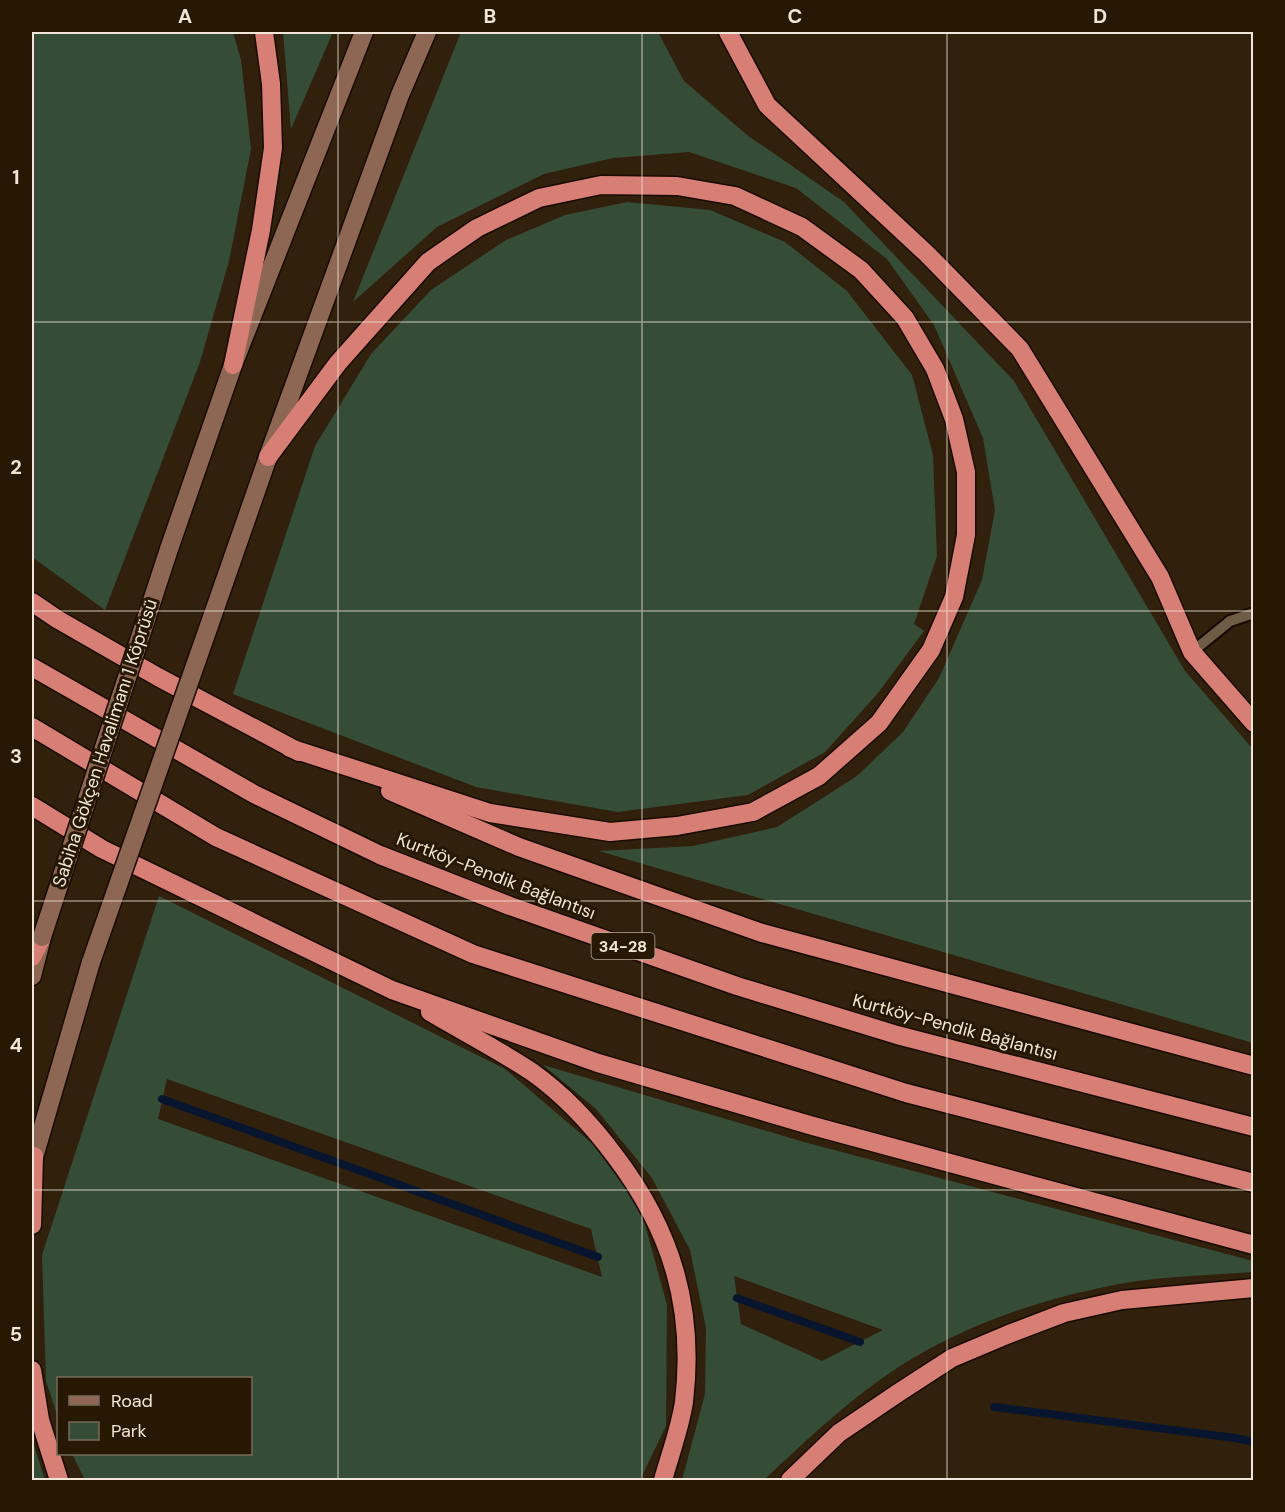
<svg xmlns="http://www.w3.org/2000/svg" width="1285" height="1512" font-family="'DM Sans',sans-serif">
  <rect width="100%" height="100%" fill="#31210c"/>
  <!-- green -->
  <g fill="#354c37" fill-rule="evenodd">
    <path d="M32 32H233L241 60 251 149 229 261 200 362 105 610 32 557Z"/>
    <path d="M283 32H333L291 129Z"/>
    <path d="M461 32H658L684 81 747 135 844 202 1014 381 1185 671 1253 749V1043L599 851 693 846 777 827 857 776 903 732 939 678 982 580 995 510 983 438 934 325 887 259 796 188 689 152 613 158 544 174 437 227 353 302Z"/>
    <path d="M627 202 710 210 785 242 847 291 912 375 933 455 937 556 914 624 924 631 878 693 825 752 748 795 618 812 476 787 233 694 315 446 371 354 431 290 506 240 565 215Z"/>
    <path d="M159 896 505 1069 594 1145 641 1210 667 1305 666 1426 640 1480H85L72 1454H250V1378H58V1418L46 1381 42 1255ZM167 1079 591 1229 602 1277 158 1119Z"/>
    <path d="M543 1065 804 1142 1253 1261V1272C1213 1275 1171 1276 1131 1282 1043 1297 954 1327 881 1379 839 1409 801 1445 764 1480H682L705 1394 706 1328 690 1250 652 1178 596 1109ZM734 1276 883 1330 822 1361 741 1324Z"/>
    <path d="M32 1439 45 1480H32Z"/>
  </g>
  <g fill="none" stroke-linecap="round" stroke-linejoin="round">
    <!-- stream -->
    <g stroke="#08152f" stroke-width="8">
      <path d="M162 1099 598 1257"/>
      <path d="M737 1298 860 1342"/>
      <path d="M994 1407 1235 1438 1254 1442"/>
    </g>
    <!-- lane casing -->
    <g stroke="#180a00" stroke-width="14">
      <path id="lane" d="M1192 652 1230 621 1254 613"/>
    </g>
    <!-- secondary casing -->
    <g stroke="#180a00" stroke-width="21">
      <g id="secondary">
        <path d="M169 549 233 365 364 32"/>
        <path d="M224 583 268 457 400 95 427 32"/>
        <path d="M32 976 41 941"/>
        <path d="M32 1164 91 962"/>
      </g>
    </g>
    <!-- highway casing -->
    <g stroke="#180a00" stroke-width="21">
      <g id="highway">
        <path d="M728 32 767 105 927 254 1020 349 1160 577 1192 652 1254 723"/>
        <path d="M233 365 261 230 273 148 271 84 264 32"/>
        <path d="M268 457 338 363 428 262 477 228 539 198 601 185 677 186 735 196 802 227 861 270 905 318 935 369 954 419 966 472V535L954 597 931 650 879 723 819 776 753 812 677 826 610 832 490 813 290 748"/>
        <path d="M32 602 57 619 158 677 299 752"/>
        <path d="M32 667 254 794 380 855 510 906 737 986 897 1035 1254 1127"/>
        <path d="M32 727 216 837 473 954 906 1093 1254 1183"/>
        <path d="M390 791 519 847 762 933 1254 1066"/>
        <path d="M32 806 102 849 392 990 598 1063 813 1126 1254 1245"/>
        <path d="M32 957 42 937"/>
        <path d="M430 1012C464 1032 499 1050 532 1072 563 1094 592 1125 615 1156 672 1231 695 1308 684 1402 680 1428 670 1455 663 1480"/>
        <path d="M32 1225 34 1156"/>
        <path d="M32 1370 40 1420 59 1480"/>
        <path d="M790 1480 839 1433 898 1393 952 1358 1009 1334 1064 1313 1122 1300 1254 1288"/>
      </g>
    </g>
    <!-- lane -->
    <use href="#lane" stroke="#6f5c46" stroke-width="10"/>
    <!-- secondary -->
    <use href="#secondary" stroke="#8e6654" stroke-width="18"/>
    <!-- highway -->
    <use href="#highway" stroke="#d77f74" stroke-width="18"/>
    <!-- secondary-bridge casing -->
    <g stroke="#180a00" stroke-width="21" stroke-linecap="butt">
      <g id="secondary-bridge">
        <path d="M42 937 169 549"/>
        <path d="M91 962 224 583"/>
      </g>
    </g>
    <!-- secondary-bridge -->
    <use href="#secondary-bridge" stroke="#8e6654" stroke-width="18"/>
  </g>
  <!-- grid -->
  <path fill="none" stroke="#f0e5d8" stroke-width="1.5" stroke-opacity="0.55" d="M338 32V1480M642 32V1480M947 32V1480M32 322H1254M32 611H1254M32 901H1254M32 1190H1254"/>
  <g text-anchor="middle" stroke-width="6" stroke-linejoin="round" paint-order="stroke">
    <!-- shield labels -->
    <rect fill="#271803" stroke="#b4a898" stroke-width="1.5" x="591.5" y="933" width="63" height="26" rx="4.5"/>
    <g font-size="16" font-weight="bold" fill="#f0e5d8">
      <text x="623" y="952">34-28</text>
    </g>
    <!-- street labels -->
    <g font-size="18" fill="#f0e5d8" stroke="#271803">
      <text transform="translate(105 743) rotate(-72)" y="6">Sabiha Gökçen Havalimanı 1 Köprüsü</text>
      <text transform="translate(496 876) rotate(21)" y="6">Kurtköy-Pendik Bağlantısı</text>
      <text transform="translate(955 1027) rotate(15)" y="6">Kurtköy-Pendik Bağlantısı</text>
    </g>
  </g>
  <!-- border -->
  <rect width="1285" height="1512" fill="none" stroke="#271803" stroke-width="66"/>
  <!-- legend -->
  <rect x="57" y="1377" width="195" height="78" fill="#271803" stroke="#776a58" stroke-width="1.5"/>
  <rect x="69" y="1396" width="30" height="9" fill="#8e6654" stroke="#776a58" stroke-width="1.5"/>
  <text x="111" y="1407" font-size="18" fill="#f0e5d8">Road</text>
  <rect x="69" y="1422" width="30" height="18" fill="#354c37" stroke="#776a58" stroke-width="1.5"/>
  <text x="111" y="1437" font-size="18" fill="#f0e5d8">Park</text>
  <rect x="33" y="33" width="1219" height="1446" fill="none" stroke="#f0e5d8" stroke-width="2"/>
  <g font-size="20" text-anchor="middle" font-weight="bold" fill="#f0e5d8">
    <text x="185" y="23">A</text>
    <text x="490" y="23">B</text>
    <text x="795" y="23">C</text>
    <text x="1100" y="23">D</text>
    <text x="16" y="184">1</text>
    <text x="16" y="474">2</text>
    <text x="16" y="763">3</text>
    <text x="16" y="1052">4</text>
    <text x="16" y="1341">5</text>
  </g>
</svg>
